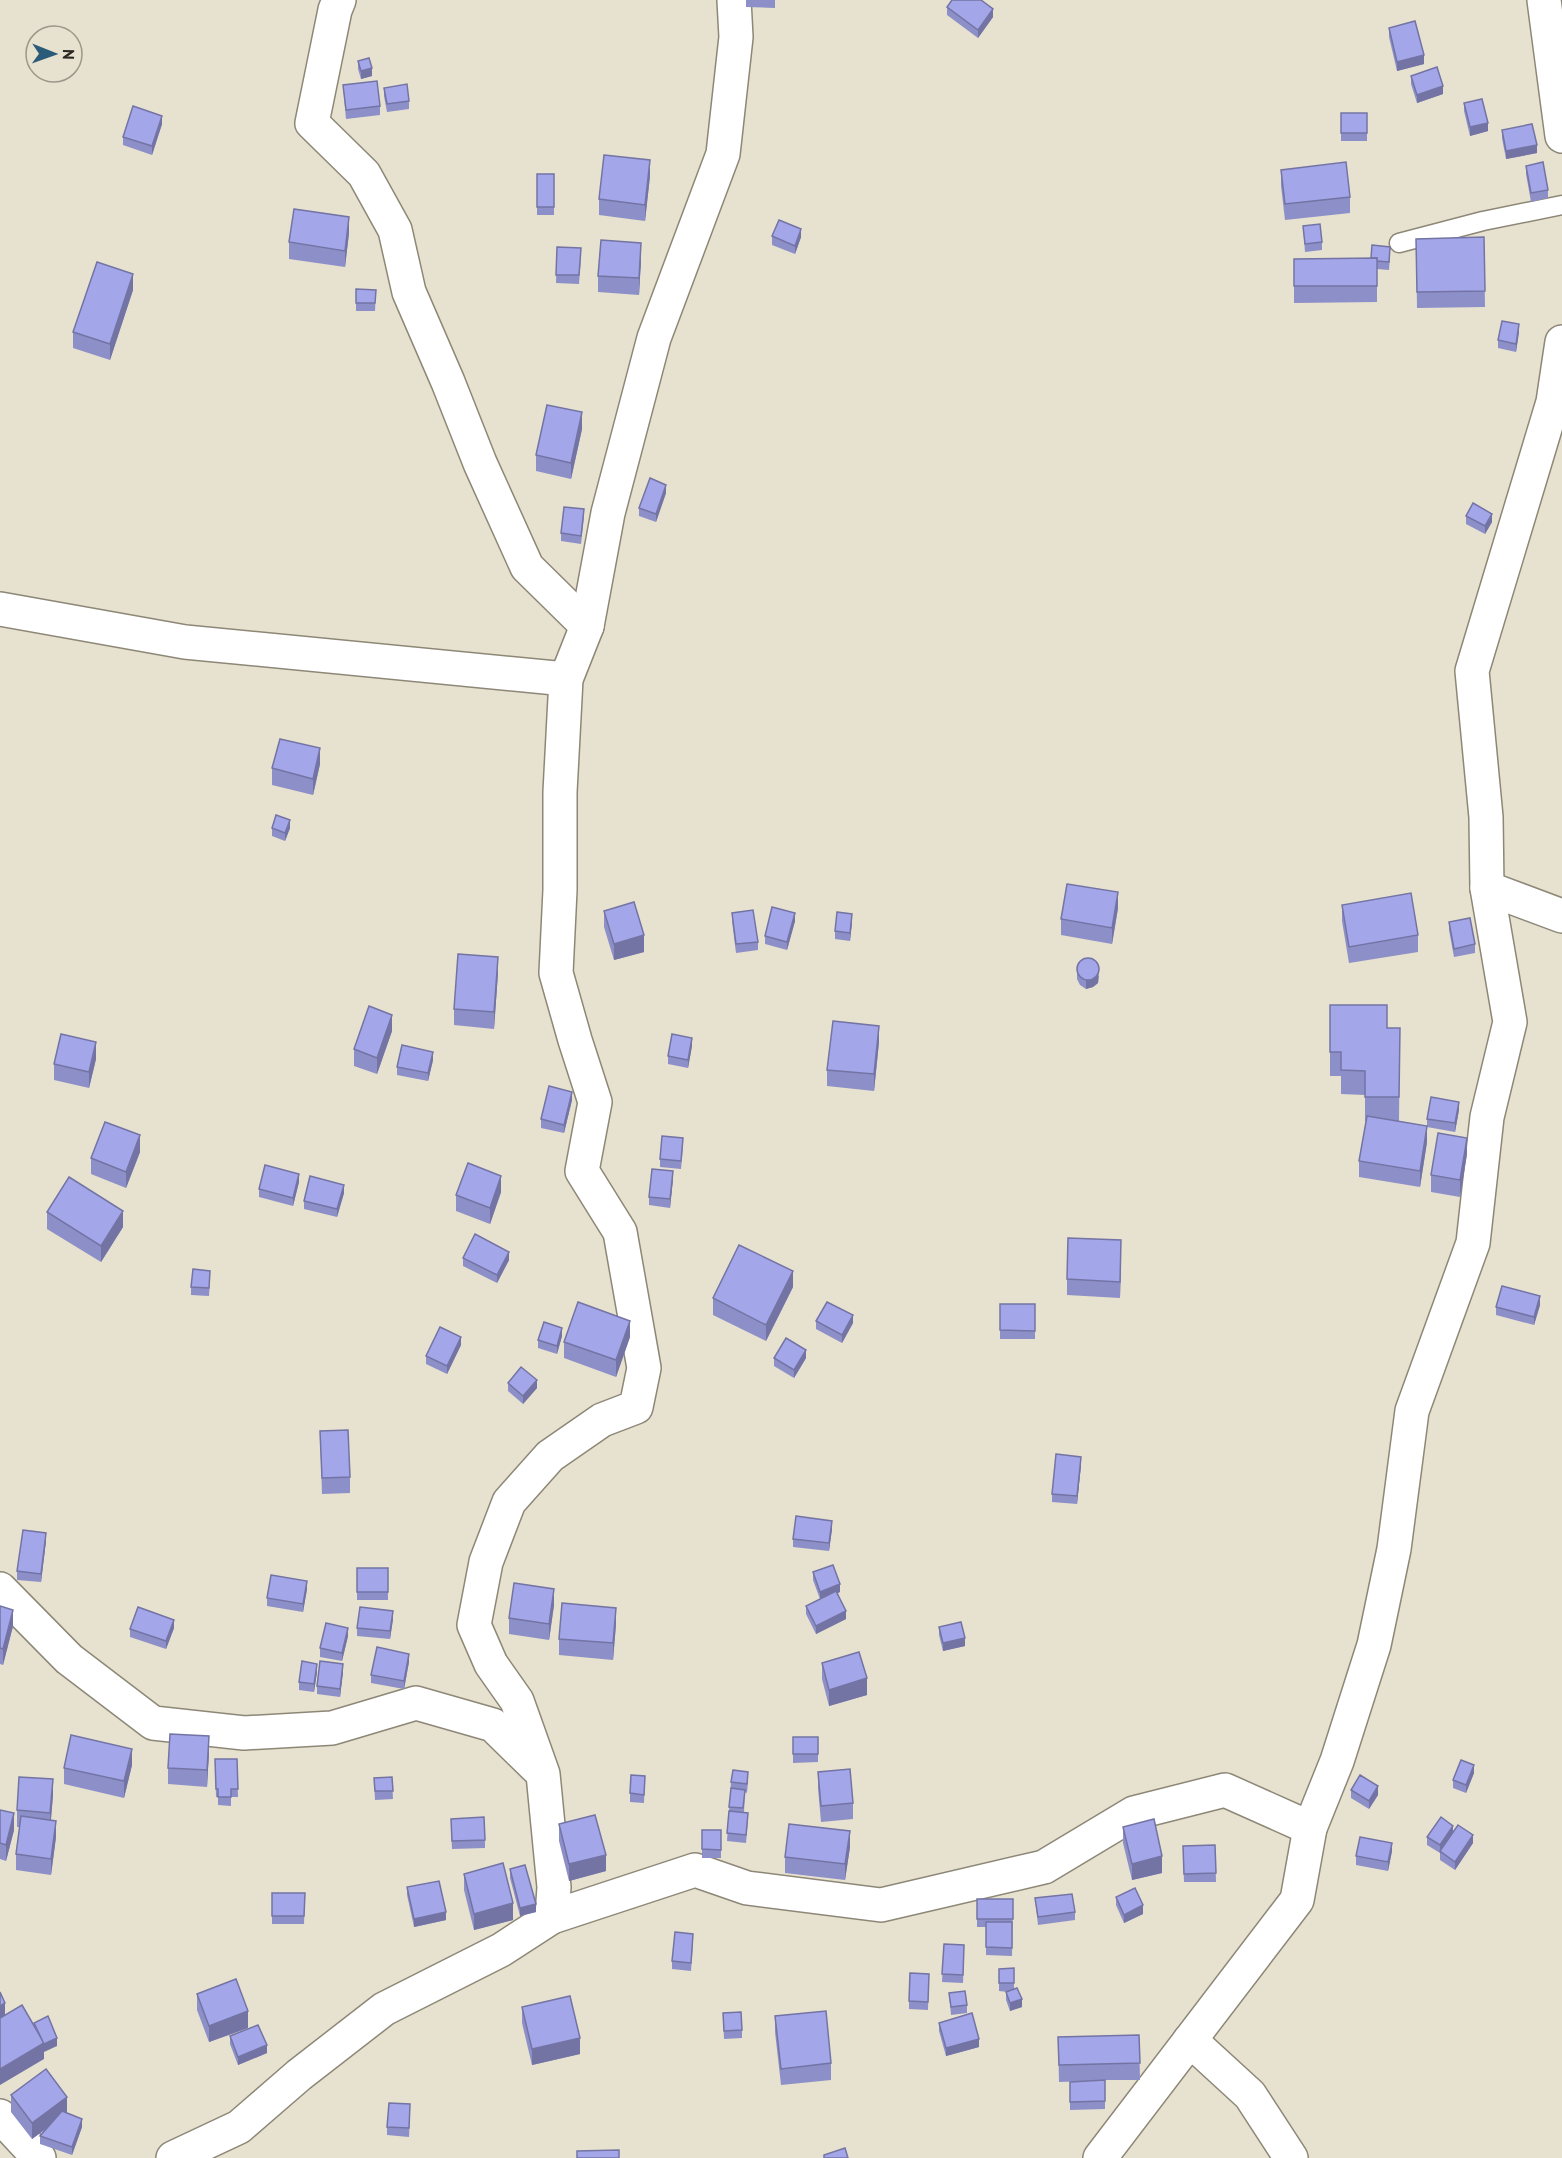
<svg xmlns="http://www.w3.org/2000/svg" width="1562" height="2158" font-family="'PT Sans',sans-serif">
  <rect width="100%" height="100%" fill="#e7e1cf"/>
  <g fill="none" stroke-linecap="round" stroke-linejoin="round">
    <!-- lane casing -->
    <g stroke="#8d8777" stroke-width="21">
      <path id="lane" d="M1399 243 1483 221 1562 205"/>
    </g>
    <!-- street casing -->
    <g stroke="#8d8777" stroke-width="36">
      <g id="street">
        <path d="M339 0 335 10 312 123 364 174 395 230 409 292 448 382 480 463 527 567 587 626"/>
        <path d="M1544 0 1562 136"/>
        <path d="M0 609 185 642 566 679"/>
        <path d="M1487 888 1562 916"/>
        <path d="M0 1589 69 1659 153 1723 244 1733 332 1728 416 1703 493 1725 537 1768"/>
        <path d="M552 1917 554 1887 543 1774 517 1701 491 1664 474 1625 486 1562 509 1502 550 1456 602 1420 636 1407 644 1368 620 1232 582 1171 595 1102 575 1040 556 973 560 890V792L566 679 587 626 608 513 654 338 723 154 736 37 734 0"/>
        <path d="M1190 2040 1250 2095 1291 2158"/>
        <path d="M0 2116 39 2158"/>
        <path d="M173 2158 239 2127 299 2075 384 2009 501 1950 552 1917 695 1870 747 1888 881 1905 1044 1867 1134 1813 1225 1790 1310 1828"/>
        <path d="M1100 2158 1297 1900 1310 1828 1337 1761 1374 1645 1394 1549 1412 1411 1473 1243 1487 1117 1510 1022 1487 888 1486 817 1472 671 1553 402 1562 342"/>
      </g>
    </g>
    <!-- lane -->
    <use href="#lane" stroke="#fff" stroke-width="18"/>
    <!-- street -->
    <use href="#street" stroke="#fff" stroke-width="33"/>
  </g>
  <!-- wall -->
  <g fill="#8d8fc9">
    <path d="M746 0H775V8L746 7Z"/>
    <path d="M947 7 993 17 978 38 947 15Z"/>
    <path d="M1389 28 1424 64 1397 71 1389 37Z"/>
    <path d="M358 61 372 76 361 79 358 69Z"/>
    <path d="M1411 76 1443 94 1417 103 1411 84Z"/>
    <path d="M343 85 380 106V115L346 119Z"/>
    <path d="M384 88 409 101V109L387 112 384 96Z"/>
    <path d="M1464 103 1488 131 1470 136 1464 111Z"/>
    <rect x="1341" y="113" width="26" height="28"/>
    <path d="M162 124 152 155 123 145V137Z"/>
    <path d="M1502 130 1537 153 1506 159 1502 138Z"/>
    <path d="M1526 166 1548 190V198L1531 202 1526 174Z"/>
    <path d="M1281 170 1350 197V213L1285 220 1281 186Z"/>
    <rect x="537" y="174" width="17" height="41"/>
    <path d="M650 176 645 221 599 215V199Z"/>
    <path d="M1303 226 1322 242V250L1305 252Z"/>
    <path d="M349 233 345 267 289 259V242Z"/>
    <path d="M772 236 801 237 795 254 772 245Z"/>
    <path d="M1484 237 1485 307 1417 308 1416 239Z"/>
    <path d="M557 247 581 256 579 284 556 283Z"/>
    <path d="M1390 255 1389 270 1377 269V302L1294 303V259L1371 258Z"/>
    <path d="M641 259 639 295 598 292V276Z"/>
    <path d="M356 289 376 290 375 311H356Z"/>
    <path d="M133 290 110 360 73 348V332Z"/>
    <path d="M1519 332 1516 352 1498 348V340Z"/>
    <path d="M582 429 571 479 536 471V455Z"/>
    <path d="M666 493 656 522 639 516V508Z"/>
    <path d="M1466 516 1492 522 1485 534 1466 524Z"/>
    <path d="M584 517 581 544 561 541V533Z"/>
    <path d="M320 764 313 795 272 785V768Z"/>
    <path d="M272 828H290L285 841 272 836Z"/>
    <path d="M1342 905 1418 935V952L1349 963 1342 921Z"/>
    <path d="M1118 908 1112 944 1061 935V919Z"/>
    <path d="M604 911 644 952 614 960 604 927Z"/>
    <path d="M732 913 758 942V950L736 953 732 921Z"/>
    <path d="M795 921 787 950 765 944V936Z"/>
    <path d="M852 922 850 941 835 939V931Z"/>
    <path d="M1449 922 1475 944V953L1454 957 1449 930Z"/>
    <path d="M1077 971 1099 976 1098 983 1093 987 1086 989 1080 985 1077 979Z"/>
    <path d="M498 973 494 1029 454 1025V1009Z"/>
    <path d="M1330 1005 1387 1028H1400L1399 1121 1427 1126V1119L1459 1110 1455 1132 1427 1127V1142L1420 1187 1359 1177V1161L1366 1121H1365V1095L1341 1094V1076H1330Z"/>
    <path d="M392 1031 377 1074 354 1066V1049Z"/>
    <path d="M879 1042 874 1091 827 1086V1070Z"/>
    <path d="M692 1046 688 1068 668 1064V1056Z"/>
    <path d="M96 1059 89 1088 54 1080V1064Z"/>
    <path d="M433 1060 428 1081 397 1075V1067Z"/>
    <path d="M572 1100 564 1133 541 1128V1119Z"/>
    <path d="M683 1146 681 1169 660 1167V1159Z"/>
    <path d="M140 1152 126 1188 91 1174V1158Z"/>
    <path d="M1467 1154 1460 1197 1431 1192V1175Z"/>
    <path d="M673 1179 670 1208 649 1205V1197Z"/>
    <path d="M299 1182 293 1206 259 1197V1189Z"/>
    <path d="M501 1192 490 1224 456 1211V1195Z"/>
    <path d="M344 1193 337 1217 304 1209V1201Z"/>
    <path d="M47 1212 123 1227 101 1262 47 1229Z"/>
    <path d="M1121 1256 1120 1298 1067 1295V1279Z"/>
    <path d="M463 1258 509 1260 497 1283 463 1266Z"/>
    <path d="M210 1279 209 1296 191 1295V1287Z"/>
    <path d="M793 1287 766 1341 713 1315V1298Z"/>
    <rect x="1000" y="1304" width="35" height="35"/>
    <path d="M1540 1305 1534 1325 1496 1315V1307Z"/>
    <path d="M816 1321 853 1323 842 1343 816 1329Z"/>
    <path d="M562 1336 557 1354 538 1348V1340Z"/>
    <path d="M630 1337 616 1377 564 1358V1342Z"/>
    <path d="M461 1345 447 1374 426 1364V1356Z"/>
    <path d="M774 1358H806L794 1378 774 1366Z"/>
    <path d="M508 1383 537 1388 523 1404 508 1391Z"/>
    <path d="M320 1431 350 1477V1493L322 1494Z"/>
    <path d="M1081 1465 1077 1504 1052 1502V1494Z"/>
    <path d="M832 1529 829 1551 793 1547V1539Z"/>
    <path d="M46 1541 41 1582 17 1580V1571Z"/>
    <rect x="357" y="1568" width="31" height="32"/>
    <path d="M813 1572 840 1592 838 1593 846 1619 816 1634 806 1614V1606L820 1599 813 1580Z"/>
    <path d="M307 1589 303 1612 267 1606V1598Z"/>
    <path d="M554 1605 549 1640 509 1634V1618Z"/>
    <path d="M0 1606 13 1626 3 1665 0 1664Z"/>
    <path d="M393 1619 390 1639 357 1636V1628Z"/>
    <path d="M616 1624 613 1660 559 1655V1639Z"/>
    <path d="M939 1627 965 1646 943 1651 939 1635Z"/>
    <path d="M174 1628 166 1649 130 1637V1629Z"/>
    <path d="M348 1636 342 1661 320 1657V1648Z"/>
    <path d="M409 1662 404 1689 371 1683V1675Z"/>
    <path d="M822 1663 867 1695 829 1706 822 1679Z"/>
    <path d="M317 1672 314 1692 299 1690V1682Z"/>
    <path d="M343 1672 340 1697 317 1694V1686Z"/>
    <path d="M793 1737H818V1762L793 1763Z"/>
    <path d="M209 1752 207 1787 168 1784V1768Z"/>
    <path d="M215 1759H237L238 1797H231V1806L218 1805V1797H216Z"/>
    <path d="M132 1765 124 1798 64 1784V1768Z"/>
    <path d="M818 1772 853 1803V1819L821 1822 818 1788Z"/>
    <path d="M1474 1773 1466 1793 1453 1788V1780Z"/>
    <path d="M645 1776 644 1803 630 1802V1793Z"/>
    <path d="M392 1777 393 1799 375 1800 374 1778Z"/>
    <path d="M748 1781 747 1793 745 1792 744 1812 748 1821 746 1843 727 1841 731 1782Z"/>
    <path d="M1351 1790 1378 1795 1369 1809 1351 1798Z"/>
    <path d="M53 1795 51 1820 56 1837 51 1875 16 1870V1854L20 1827H17V1810Z"/>
    <path d="M0 1810 14 1830 6 1861 0 1859Z"/>
    <path d="M559 1824 606 1871 569 1881 559 1841Z"/>
    <path d="M451 1827 485 1840V1848L452 1849Z"/>
    <path d="M1123 1827 1162 1873 1132 1880 1123 1843Z"/>
    <rect x="702" y="1830" width="19" height="28"/>
    <path d="M1453 1832 1473 1843 1455 1870 1440 1860V1853L1427 1845V1837Z"/>
    <path d="M1215 1845 1216 1882H1184L1183 1846Z"/>
    <path d="M850 1847 845 1880 785 1873V1857Z"/>
    <path d="M1392 1851 1388 1871 1356 1865V1856Z"/>
    <path d="M510 1869 536 1912 520 1916 510 1878Z"/>
    <path d="M464 1874 513 1920 474 1930 464 1890Z"/>
    <path d="M407 1887 446 1920 414 1927 407 1895Z"/>
    <path d="M272 1893H305L304 1924H272Z"/>
    <path d="M1116 1897 1143 1914 1124 1923 1116 1905Z"/>
    <path d="M1035 1898 1075 1912V1920L1038 1925Z"/>
    <path d="M977 1899H1013L1012 1956 986 1955V1927H977Z"/>
    <path d="M693 1942 691 1971 672 1969V1961Z"/>
    <path d="M944 1944 964 1945 963 1983 942 1982Z"/>
    <path d="M1014 1968V1989L1022 2007 1010 2011 1006 2000V1992H1008L999 1991V1969Z"/>
    <path d="M929 1974 928 2010 909 2009V2001Z"/>
    <path d="M949 1993 967 2005V2013L951 2015Z"/>
    <path d="M197 1994 248 2028 209 2042 197 2010Z"/>
    <path d="M522 2007 580 2054 532 2065 522 2023Z"/>
    <path d="M723 2013 742 2030V2038L724 2039Z"/>
    <path d="M775 2016 831 2063V2080L781 2085 775 2032Z"/>
    <path d="M939 2023 979 2047 946 2056 939 2031Z"/>
    <path d="M1139 2035 1140 2080H1105V2109L1070 2110V2082L1089 2081 1059 2082 1058 2037Z"/>
    <path d="M230 2036 267 2053 238 2065 230 2044Z"/>
    <path d="M11 2095 67 2113 82 2127 72 2155 40 2144V2136L46 2129 32 2139 11 2112Z"/>
    <path d="M410 2112 409 2137 387 2135V2127Z"/>
  </g>
  <!-- shaded-wall -->
  <g fill="#7374a4">
    <path d="M993 9V17L978 38V30Z"/>
    <path d="M1424 55V64L1397 71V62Z"/>
    <path d="M372 68V76L361 79V71Z"/>
    <path d="M1443 86V94L1417 103V95Z"/>
    <path d="M162 116V124L152 155V146Z"/>
    <path d="M1488 123V131L1470 136V127Z"/>
    <path d="M1537 145V153L1506 159V151Z"/>
    <path d="M650 160V176L645 221V205Z"/>
    <path d="M349 217V233L345 267V251Z"/>
    <path d="M801 229V237L795 254V246Z"/>
    <path d="M641 243V259L639 295V278Z"/>
    <path d="M133 274V290L110 360V344Z"/>
    <path d="M1519 324V332L1516 352V344Z"/>
    <path d="M582 412V429L571 479V463Z"/>
    <path d="M666 485V493L656 522V514Z"/>
    <path d="M1492 514V522L1485 534V526Z"/>
    <path d="M320 748V764L313 795V779Z"/>
    <path d="M290 820V828L285 841V833Z"/>
    <path d="M1118 892V908L1112 944V928Z"/>
    <path d="M795 913V921L787 950V942Z"/>
    <path d="M852 914V922L850 941V933Z"/>
    <path d="M644 935V952L614 960V944Z"/>
    <path d="M498 957V973L494 1029V1012Z"/>
    <path d="M1099 968 1098 983 1093 987 1086 989V980Z"/>
    <path d="M392 1015V1031L377 1074V1058Z"/>
    <path d="M879 1026V1042L874 1091V1074Z"/>
    <path d="M692 1038V1046L688 1068V1060Z"/>
    <path d="M96 1042V1059L89 1088V1072Z"/>
    <path d="M433 1052V1060L428 1081V1073Z"/>
    <path d="M572 1092V1100L564 1133V1125Z"/>
    <path d="M1459 1102V1110L1455 1132V1123Z"/>
    <path d="M1427 1126V1142L1420 1187V1171Z"/>
    <path d="M140 1135V1152L126 1188V1172Z"/>
    <path d="M1467 1138V1154L1460 1197V1180Z"/>
    <path d="M673 1171V1179L670 1208V1199Z"/>
    <path d="M299 1174V1182L293 1206V1198Z"/>
    <path d="M501 1176V1192L490 1224V1208Z"/>
    <path d="M344 1185V1193L337 1217V1209Z"/>
    <path d="M123 1211V1227L101 1262V1246Z"/>
    <path d="M1121 1240V1256L1120 1298V1282Z"/>
    <path d="M509 1252V1260L497 1283V1275Z"/>
    <path d="M793 1271V1287L766 1341V1325Z"/>
    <path d="M1540 1296V1305L1534 1325V1317Z"/>
    <path d="M853 1315V1323L842 1343V1335Z"/>
    <path d="M630 1321V1337L616 1377V1360Z"/>
    <path d="M562 1328V1336L557 1354V1346Z"/>
    <path d="M461 1337V1345L447 1374V1366Z"/>
    <path d="M806 1350V1358L794 1378V1370Z"/>
    <path d="M537 1380V1388L523 1404V1396Z"/>
    <path d="M1081 1457V1465L1077 1504V1496Z"/>
    <path d="M832 1521V1529L829 1551V1543Z"/>
    <path d="M46 1533V1541L41 1582V1574Z"/>
    <path d="M307 1581V1589L303 1612V1604Z"/>
    <path d="M840 1584V1592L820 1600V1592Z"/>
    <path d="M554 1589V1605L549 1640V1624Z"/>
    <path d="M616 1608V1624L613 1660V1643Z"/>
    <path d="M13 1610V1626L3 1665V1649Z"/>
    <path d="M393 1611V1619L390 1639V1631Z"/>
    <path d="M846 1611V1619L816 1634V1626Z"/>
    <path d="M174 1620V1628L166 1649V1641Z"/>
    <path d="M348 1628V1636L342 1661V1653Z"/>
    <path d="M965 1638V1646L943 1651V1643Z"/>
    <path d="M409 1654V1662L404 1689V1681Z"/>
    <path d="M317 1664V1672L314 1692V1684Z"/>
    <path d="M343 1664V1672L340 1697V1689Z"/>
    <path d="M867 1678V1695L829 1706V1690Z"/>
    <path d="M209 1736V1752L207 1787V1770Z"/>
    <path d="M132 1749V1765L124 1798V1781Z"/>
    <path d="M1474 1765V1773L1466 1793V1785Z"/>
    <path d="M53 1779V1795L50 1829V1813Z"/>
    <path d="M1378 1786V1795L1369 1809V1801Z"/>
    <path d="M14 1813V1830L6 1861V1845Z"/>
    <path d="M56 1821V1837L51 1875V1859Z"/>
    <path d="M1453 1826V1834L1440 1854V1845Z"/>
    <path d="M850 1831V1847L845 1880V1864Z"/>
    <path d="M1473 1835V1843L1455 1870V1862Z"/>
    <path d="M1392 1843V1851L1388 1871V1862Z"/>
    <path d="M606 1855V1871L569 1881V1864Z"/>
    <path d="M1162 1856V1873L1132 1880V1864Z"/>
    <path d="M513 1903V1920L474 1930V1914Z"/>
    <path d="M536 1904V1912L520 1916V1908Z"/>
    <path d="M1143 1905V1914L1124 1923V1915Z"/>
    <path d="M446 1912V1920L414 1927V1919Z"/>
    <path d="M1022 1999V2007L1010 2011V2003Z"/>
    <path d="M5 2003V2019L0 2022V2006Z"/>
    <path d="M248 2011V2028L209 2042V2026Z"/>
    <path d="M57 2038V2046L44 2052V2059L0 2085V2069L44 2043Z"/>
    <path d="M580 2038V2054L532 2065V2049Z"/>
    <path d="M979 2039V2047L946 2056V2048Z"/>
    <path d="M267 2045V2053L238 2065V2057Z"/>
    <path d="M67 2097V2113L32 2139V2123Z"/>
    <path d="M82 2119V2127L72 2155V2147Z"/>
  </g>
  <!-- building -->
  <g fill="#a4a6ea" stroke="#7374a4" stroke-width="1.5">
    <path d="M952 0H981L993 9 978 30 947 7Z"/>
    <path d="M1415 21 1424 55 1397 62 1389 28Z"/>
    <path d="M369 58 372 68 361 71 358 61Z"/>
    <path d="M1437 67 1443 86 1417 95 1411 76Z"/>
    <path d="M377 81 380 106 346 110 343 85Z"/>
    <path d="M407 84 409 101 387 104 384 88Z"/>
    <path d="M1482 99 1488 123 1470 127 1464 103Z"/>
    <path d="M133 106 162 116 152 146 123 137Z"/>
    <rect x="1341" y="113" width="26" height="20"/>
    <path d="M1532 124 1537 145 1506 151 1502 130Z"/>
    <path d="M604 155 650 160 645 205 599 199Z"/>
    <path d="M1346 162 1350 197 1285 204 1281 170Z"/>
    <path d="M1543 162 1548 190 1531 193 1526 166Z"/>
    <rect x="537" y="174" width="17" height="33"/>
    <path d="M294 209 349 217 345 251 289 242Z"/>
    <path d="M779 220 801 229 795 246 772 236Z"/>
    <path d="M1320 224 1322 242 1305 244 1303 226Z"/>
    <path d="M1484 237 1485 291 1417 292 1416 239Z"/>
    <path d="M601 240 641 243 639 278 598 276Z"/>
    <path d="M1372 245 1390 247 1389 262 1377 261V258H1371Z"/>
    <path d="M557 247 581 248 579 275H556Z"/>
    <path d="M1377 258V286H1294V259Z"/>
    <path d="M97 262 133 274 110 344 73 332Z"/>
    <path d="M356 289 376 290 375 303H356Z"/>
    <path d="M1502 321 1519 324 1516 344 1498 340Z"/>
    <path d="M547 405 582 412 571 463 536 455Z"/>
    <path d="M650 478 666 485 656 514 639 508Z"/>
    <path d="M1473 503 1492 514 1485 526 1466 516Z"/>
    <path d="M564 507 584 509 581 536 561 533Z"/>
    <path d="M280 739 320 748 313 779 272 768Z"/>
    <path d="M276 815 290 820 285 833 272 828Z"/>
    <path d="M1067 884 1118 892 1112 928 1061 919Z"/>
    <path d="M1411 893 1418 935 1349 947 1342 905Z"/>
    <path d="M634 902 644 935 614 944 604 911Z"/>
    <path d="M772 907 795 913 787 942 765 936Z"/>
    <path d="M753 910 758 942 736 944 732 913Z"/>
    <path d="M837 912 852 914 850 933 835 931Z"/>
    <path d="M1470 918 1475 944 1454 949 1449 922Z"/>
    <path d="M458 954 498 957 494 1012 454 1009Z"/>
    <circle cx="1088" cy="969" r="11"/>
    <path d="M1330 1005H1387V1028H1400L1399 1097H1365V1071L1341 1070V1052H1330Z"/>
    <path d="M369 1006 392 1015 377 1058 354 1049Z"/>
    <path d="M833 1021 879 1026 874 1074 827 1070Z"/>
    <path d="M61 1034 96 1042 89 1072 54 1064Z"/>
    <path d="M672 1034 692 1038 688 1060 668 1056Z"/>
    <path d="M402 1045 433 1052 428 1073 397 1067Z"/>
    <path d="M549 1086 572 1092 564 1125 541 1119Z"/>
    <path d="M1431 1097 1459 1102 1455 1123 1427 1119Z"/>
    <path d="M1367 1116 1427 1126 1420 1171 1359 1161Z"/>
    <path d="M105 1122 140 1135 126 1172 91 1158Z"/>
    <path d="M1438 1133 1467 1138 1460 1180 1431 1175Z"/>
    <path d="M662 1136 683 1138 681 1161 660 1159Z"/>
    <path d="M468 1163 501 1176 490 1208 456 1195Z"/>
    <path d="M265 1165 299 1174 293 1198 259 1189Z"/>
    <path d="M652 1169 673 1171 670 1199 649 1197Z"/>
    <path d="M310 1176 344 1185 337 1209 304 1201Z"/>
    <path d="M69 1177 123 1211 101 1246 47 1212Z"/>
    <path d="M475 1234 509 1252 497 1275 463 1258Z"/>
    <path d="M1068 1238 1121 1240 1120 1282 1067 1279Z"/>
    <path d="M739 1245 793 1271 766 1325 713 1298Z"/>
    <path d="M193 1269 210 1271 209 1288 191 1287Z"/>
    <path d="M1502 1286 1540 1296 1534 1317 1496 1307Z"/>
    <path d="M578 1302 630 1321 616 1360 564 1342Z"/>
    <path d="M827 1302 853 1315 842 1335 816 1321Z"/>
    <path d="M1000 1304H1035V1331L1000 1330Z"/>
    <path d="M544 1322 562 1328 557 1346 538 1340Z"/>
    <path d="M440 1327 461 1337 447 1366 426 1356Z"/>
    <path d="M786 1338 806 1350 794 1370 774 1358Z"/>
    <path d="M521 1367 537 1380 523 1396 508 1383Z"/>
    <path d="M348 1430 350 1477 322 1478 320 1431Z"/>
    <path d="M1056 1454 1081 1457 1077 1496 1052 1494Z"/>
    <path d="M796 1516 832 1521 829 1543 793 1539Z"/>
    <path d="M23 1530 46 1533 41 1574 17 1571Z"/>
    <path d="M833 1565 840 1584 820 1592 813 1572Z"/>
    <rect x="357" y="1568" width="31" height="24"/>
    <path d="M271 1575 307 1581 303 1604 267 1598Z"/>
    <path d="M514 1583 554 1589 549 1624 509 1618Z"/>
    <path d="M836 1591 846 1611 816 1626 806 1606Z"/>
    <path d="M562 1603 616 1608 613 1643 559 1639Z"/>
    <path d="M0 1606 13 1610 3 1649 0 1648Z"/>
    <path d="M138 1607 174 1620 166 1641 130 1629Z"/>
    <path d="M360 1607 393 1611 390 1631 357 1628Z"/>
    <path d="M961 1622 965 1638 943 1643 939 1627Z"/>
    <path d="M326 1623 348 1628 342 1653 320 1648Z"/>
    <path d="M377 1647 409 1654 404 1681 371 1675Z"/>
    <path d="M859 1652 867 1678 829 1690 822 1663Z"/>
    <path d="M302 1661 317 1664 314 1684 299 1682Z"/>
    <path d="M320 1661 343 1664 340 1689 317 1686Z"/>
    <path d="M170 1734 209 1736 207 1770 168 1768Z"/>
    <path d="M71 1735 132 1749 124 1781 64 1768Z"/>
    <rect x="793" y="1737" width="25" height="17"/>
    <path d="M215 1759H237L238 1789H231V1797H218V1789H216Z"/>
    <path d="M1461 1760 1474 1765 1466 1785 1453 1780Z"/>
    <path d="M850 1769 853 1803 821 1806 818 1772Z"/>
    <path d="M733 1770 748 1772 747 1784 731 1782Z"/>
    <path d="M631 1775 645 1776 644 1795 630 1793Z"/>
    <path d="M1360 1775 1378 1786 1369 1801 1351 1790Z"/>
    <path d="M19 1777 53 1779 50 1813 17 1810Z"/>
    <path d="M392 1777 393 1791H375L374 1778Z"/>
    <path d="M731 1788 745 1790 743 1808 729 1807Z"/>
    <path d="M0 1810 14 1813 6 1845 0 1843Z"/>
    <path d="M729 1811 748 1813 746 1835 727 1833Z"/>
    <path d="M595 1815 606 1855 569 1864 559 1824Z"/>
    <path d="M21 1816 56 1821 51 1859 16 1854Z"/>
    <path d="M484 1817 485 1840 452 1841 451 1819Z"/>
    <path d="M1441 1817 1453 1826 1440 1845 1427 1837Z"/>
    <path d="M1154 1819 1162 1856 1132 1864 1123 1827Z"/>
    <path d="M789 1824 850 1831 845 1864 785 1857Z"/>
    <path d="M1458 1825 1473 1835 1455 1862 1440 1851Z"/>
    <path d="M702 1830H721V1850L702 1849Z"/>
    <path d="M1360 1837 1392 1843 1388 1862 1356 1856Z"/>
    <path d="M1215 1845 1216 1873 1184 1874 1183 1846Z"/>
    <path d="M503 1863 513 1903 474 1914 464 1874Z"/>
    <path d="M525 1865 536 1904 520 1908 510 1869Z"/>
    <path d="M439 1881 446 1912 414 1919 407 1887Z"/>
    <path d="M1135 1888 1143 1905 1124 1915 1116 1897Z"/>
    <path d="M272 1893H305L304 1916H272Z"/>
    <path d="M1072 1894 1075 1912 1038 1917 1035 1898Z"/>
    <rect x="977" y="1899" width="36" height="20"/>
    <path d="M986 1922H1012V1948L986 1947Z"/>
    <path d="M675 1932 693 1934 691 1963 672 1961Z"/>
    <path d="M944 1944 964 1945 963 1975 942 1974Z"/>
    <path d="M1014 1968V1983H999V1969Z"/>
    <path d="M910 1973 929 1974 928 2002 909 2001Z"/>
    <path d="M236 1979 248 2011 209 2026 197 1994Z"/>
    <path d="M1017 1988 1022 1999 1010 2003 1006 1992Z"/>
    <path d="M965 1991 967 2005 951 2007 949 1993Z"/>
    <path d="M0 1992 5 2003 0 2006Z"/>
    <path d="M570 1996 580 2038 532 2049 522 2007Z"/>
    <path d="M22 2005 44 2043 0 2069V2018Z"/>
    <path d="M826 2011 831 2063 781 2069 775 2016Z"/>
    <path d="M741 2012 742 2030 724 2031 723 2013Z"/>
    <path d="M972 2013 979 2039 946 2048 939 2023Z"/>
    <path d="M48 2016 57 2038 44 2044 34 2023Z"/>
    <path d="M258 2025 267 2045 238 2057 230 2036Z"/>
    <path d="M1139 2035 1140 2063 1059 2065 1058 2037Z"/>
    <path d="M46 2069 67 2097 32 2123 11 2095Z"/>
    <path d="M1105 2080V2101L1070 2102V2082Z"/>
    <path d="M389 2103 410 2104 409 2128 387 2127Z"/>
    <path d="M62 2111 82 2119 72 2147 40 2136Z"/>
    <path d="M845 2148 848 2158H824V2155Z"/>
    <path d="M619 2150V2158H577V2151Z"/>
  </g>
  <!-- north arrow -->
  <g transform="translate(54 54) rotate(91)"><circle r="28" fill="#e7e1cf" stroke="#9b9789" stroke-width="1.5"/>
  <path d="M0-4.5L10 22L0 15L-10 22Z" fill="#2a5b79"/>
  <text y="-9" font-size="16" font-weight="bold" text-anchor="middle" fill="#2a2821">N</text>
  </g>
</svg>
